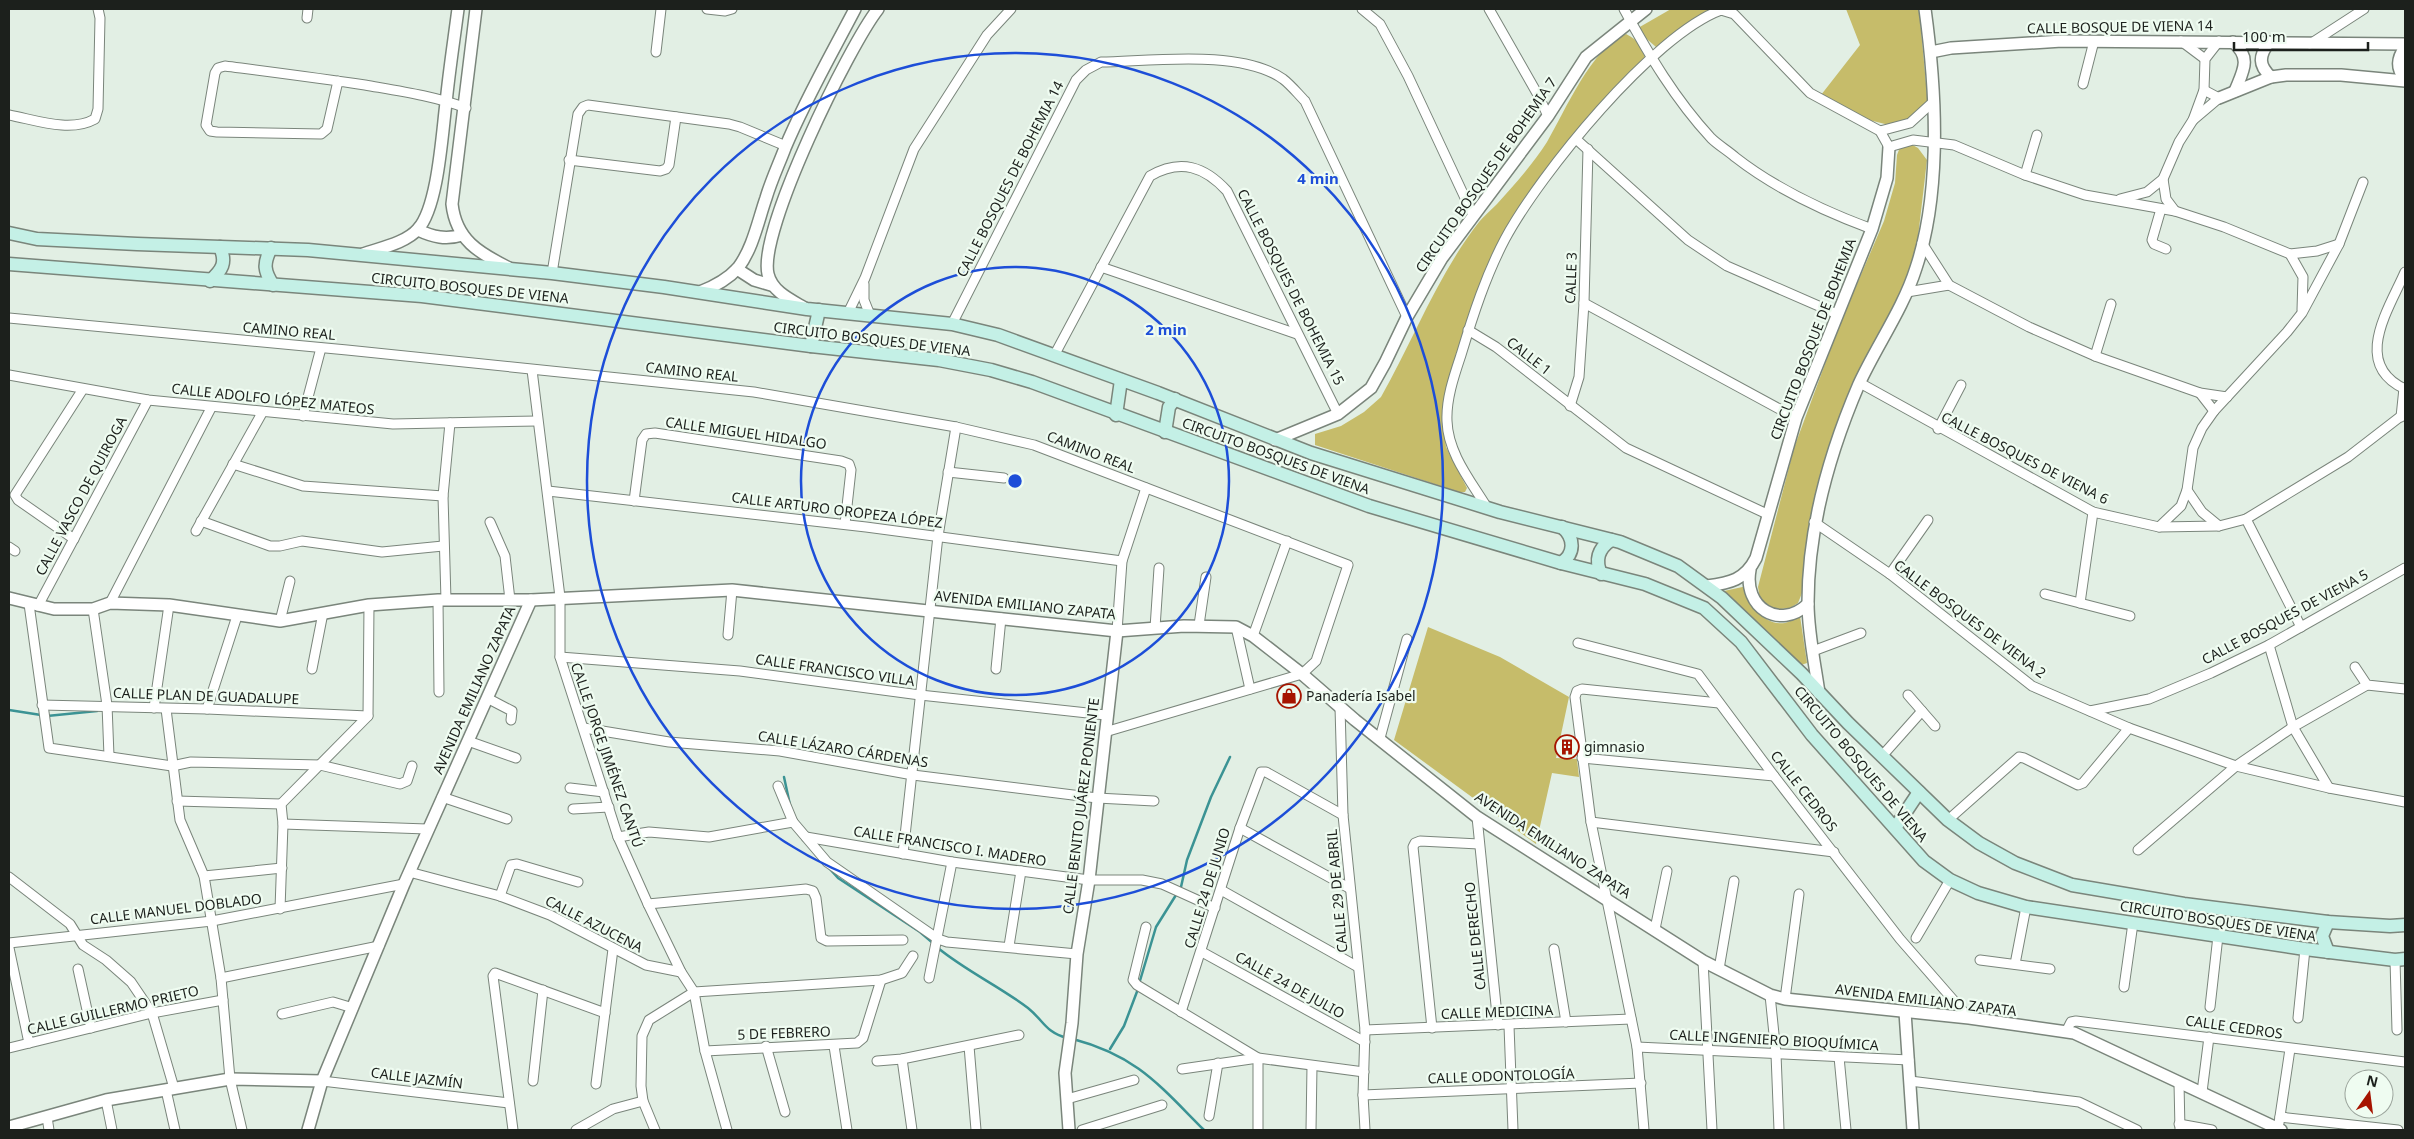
<svg xmlns="http://www.w3.org/2000/svg" width="2414" height="1139" font-family="'Noto Sans',sans-serif">
  <rect width="100%" height="100%" fill="#e2efe4"/>
  <!-- green -->
  <g fill="#c6bc6a">
    <path d="M1671 9H1721L1661 47H1656L1641 34 1638 28Z"/>
    <path d="M1846 9H1919L1928 105 1897 127 1869 120 1821 95 1860 45Z"/>
    <path d="M1626 34C1639 40 1643 49 1646 62L1584 130 1526 209 1482 288 1444 428 1446 447 1467 488 1465 492H1459L1315 445V434L1341 426 1364 412 1381 397C1414 339 1437 276 1479 222 1484 216 1491 210 1497 204 1515 184 1533 164 1547 142 1565 111 1592 47 1626 34Z"/>
    <path d="M1909 143 1918 148 1927 160 1914 271 1880 330 1828 450 1805 551 1804 588 1798 603 1790 608 1772 610 1760 599 1758 587 1794 448 1839 326 1884 221 1895 183 1897 155 1900 147Z"/>
    <path d="M1747 586C1748 605 1764 626 1785 623 1790 622 1795 618 1800 616L1807 663 1801 665 1724 591Z"/>
    <path d="M1428 627 1500 657 1569 697 1556 758 1577 759 1579 777 1552 773 1536 844 1394 740Z"/>
  </g>
  <g fill="none" stroke-linecap="round" stroke-linejoin="round">
    <!-- stream -->
    <g stroke="#3b9394" stroke-width="2.5">
      <path d="M9 710 41 715"/>
      <path d="M47 716 97 711"/>
      <path d="M784 777 790 805"/>
      <path d="M829 868 838 878 920 932 934 944"/>
      <path d="M938 948C966 971 999 986 1028 1008 1044 1021 1045 1032 1067 1038"/>
      <path d="M1139 984 1156 927 1181 887 1187 860 1211 797 1230 757"/>
      <path d="M1073 1039C1137 1056 1159 1085 1204 1130"/>
      <path d="M1110 1049 1124 1026 1138 989"/>
    </g>
    <!-- minor casing -->
    <g stroke="#7a857b" stroke-width="11">
      <g id="minor">
        <path d="M707 9 725 11 732 9"/>
        <path d="M1362 9 1380 24 1408 76 1473 215"/>
        <path d="M1489 9 1538 95 1548 116"/>
        <path d="M1624 9C1649 55 1675 99 1711 138 1718 145 1727 150 1735 157 1776 189 1823 211 1872 229"/>
        <path d="M307 18 308 9"/>
        <path d="M2181 41 2205 59"/>
        <path d="M2310 44 2364 9"/>
        <path d="M656 52 661 9"/>
        <path d="M338 81 327 129 321 134 217 132 210 131 206 125 215 73 218 68 225 66C271 72 318 78 365 85 399 91 434 96 466 108"/>
        <path d="M2083 84 2094 41"/>
        <path d="M9 115C36 120 70 133 95 119L98 109 100 18 98 9"/>
        <path d="M2193 120 2219 98 2204 90"/>
        <path d="M1880 131 1910 123 1933 102"/>
        <path d="M1577 140 1688 240 1727 266 1837 314"/>
        <path d="M569 160 660 171 666 169 669 165 676 117"/>
        <path d="M2025 175 2037 135"/>
        <path d="M2163 179 2166 199 2175 211"/>
        <path d="M2120 199 2147 192 2163 179 2179 142 2193 120 2204 90 2205 59 2219 41"/>
        <path d="M2161 209 2152 240 2154 244 2166 249"/>
        <path d="M1922 243 1949 285 2029 327 2095 356 2200 393 2227 397"/>
        <path d="M2290 254 2303 277 2302 310"/>
        <path d="M1101 267 1297 334"/>
        <path d="M2405 272C2389 309 2351 364 2405 389"/>
        <path d="M552 273 578 114 583 107 588 105 729 124 740 127 786 146"/>
        <path d="M864 284V300L870 315"/>
        <path d="M1907 292 1949 285"/>
        <path d="M1584 303 1796 418"/>
        <path d="M848 313 865 278 914 149 987 35 1011 9"/>
        <path d="M9 318 347 350 754 392 956 427 1034 445 1348 565 1316 661 1302 674 1105 732"/>
        <path d="M952 324 1076 80 1086 70 1101 62C1152 61 1241 49 1283 79 1291 85 1298 94 1305 101L1407 317"/>
        <path d="M1468 330 1496 347 1626 448 1767 514"/>
        <path d="M1055 354 1150 176C1181 158 1205 167 1227 191L1338 414"/>
        <path d="M2095 356 2111 304"/>
        <path d="M532 370 560 597V657L618 837 648 904 681 972 694 992 705 1051 727 1130"/>
        <path d="M9 375 148 400 393 424 537 421"/>
        <path d="M1860 383 2093 512 2159 527 2219 526 2246 519 2348 457 2405 413"/>
        <path d="M2200 393 2214 411"/>
        <path d="M1570 406 1579 377 1584 303 1588 149"/>
        <path d="M303 416 321 348"/>
        <path d="M2401 417 2404 388"/>
        <path d="M1938 429 1961 385"/>
        <path d="M233 464 303 486 443 496"/>
        <path d="M948 472 1004 478"/>
        <path d="M2187 490 2202 512 2219 526"/>
        <path d="M548 491 866 527 1122 561"/>
        <path d="M634 501 642 440 646 434 655 433 841 461 849 464 851 470 845 524"/>
        <path d="M1486 506C1470 480 1448 453 1447 421 1446 399 1454 376 1461 355 1473 315 1486 275 1505 239 1540 174 1653 35 1721 10L1734 14 1810 93 1880 131 1889 147 1913 140 1954 145 2025 175 2085 195 2175 211 2224 227 2290 254 2317 251 2339 244"/>
        <path d="M2246 519 2301 627"/>
        <path d="M201 521 270 546H280L302 541 382 552 443 546"/>
        <path d="M490 522 505 556 510 600"/>
        <path d="M1814 522 1890 574 2032 686 2129 728 2236 766 2329 788 2405 802"/>
        <path d="M2159 527 2181 506 2187 490 2193 448 2202 428 2214 411 2287 332 2302 313 2339 244 2363 182"/>
        <path d="M196 531 262 413"/>
        <path d="M74 539 18 500 15 495 83 389"/>
        <path d="M9 547 15 551"/>
        <path d="M1890 574 1928 520"/>
        <path d="M2045 594 2130 616"/>
        <path d="M438 600 439 692"/>
        <path d="M446 600 443 496 450 423"/>
        <path d="M110 603 211 408"/>
        <path d="M2080 603 2093 512"/>
        <path d="M29 604 49 748 172 766 191 762 320 765 400 784 407 781 412 766"/>
        <path d="M38 606 148 400"/>
        <path d="M93 609 107 705 109 756"/>
        <path d="M280 621 290 581"/>
        <path d="M1199 625 1206 577"/>
        <path d="M1236 627 1250 689"/>
        <path d="M1155 628 1159 568"/>
        <path d="M1117 631 1122 561 1146 488"/>
        <path d="M728 635 732 590"/>
        <path d="M1253 636 1287 541"/>
        <path d="M1578 643 1698 674 1774 776 1900 939 1969 1018"/>
        <path d="M2269 645 2293 727 2329 788"/>
        <path d="M1813 651 1861 633"/>
        <path d="M560 657 740 671 920 695 1106 715"/>
        <path d="M2355 667 2367 685 2405 689"/>
        <path d="M312 669 323 613"/>
        <path d="M996 669 1001 618"/>
        <path d="M1908 695 1935 726"/>
        <path d="M487 698 512 711 511 720"/>
        <path d="M42 705 207 709 368 716"/>
        <path d="M1340 707 1343 815 1365 1030 1363 1095 1365 1130"/>
        <path d="M154 708 169 605"/>
        <path d="M166 709 180 820 204 876 221 978 230 1079 242 1130"/>
        <path d="M207 709 237 616"/>
        <path d="M2090 711 2149 699 2211 673 2269 645 2405 568"/>
        <path d="M584 728 669 742 780 751 913 775 1097 798 1154 801"/>
        <path d="M1380 738 1407 639"/>
        <path d="M468 741 516 758"/>
        <path d="M1882 756 1922 711"/>
        <path d="M1582 758 1774 776"/>
        <path d="M778 786 793 822 827 862 938 939 947 942 1077 954"/>
        <path d="M570 788 604 792"/>
        <path d="M442 797 507 819"/>
        <path d="M177 801 281 804"/>
        <path d="M573 809 609 807"/>
        <path d="M1477 817 1498 1025"/>
        <path d="M1948 820 2019 757 2024 758 2078 785 2083 783 2129 728"/>
        <path d="M1591 822 1834 852"/>
        <path d="M283 824 427 829"/>
        <path d="M1240 828 1349 888"/>
        <path d="M618 837 649 832 709 837 793 822"/>
        <path d="M806 837 952 862 1089 880H1142L1162 884 1215 908"/>
        <path d="M2138 850 2236 766 2293 727 2367 685"/>
        <path d="M903 854 938 536 956 427"/>
        <path d="M409 872 500 896 550 915 646 965 681 972"/>
        <path d="M204 876 282 868"/>
        <path d="M9 877 70 924 83 945 106 960 131 982 152 1013 174 1088"/>
        <path d="M1221 890 1358 967"/>
        <path d="M500 896 511 865 517 864 578 882"/>
        <path d="M648 904 806 889 813 891 816 898 821 938 827 941 903 940"/>
        <path d="M280 909 283 824 281 804 368 716 369 605"/>
        <path d="M1146 927 1133 980 1137 985 1258 1058V1130"/>
        <path d="M1655 929 1667 871"/>
        <path d="M1916 938 1950 880"/>
        <path d="M9 943 212 921 404 884"/>
        <path d="M1009 946 1021 871"/>
        <path d="M9 948 29 1043"/>
        <path d="M1554 949 1566 1022"/>
        <path d="M1202 952 1365 1042"/>
        <path d="M1980 960 2050 969"/>
        <path d="M2395 960 2397 1030"/>
        <path d="M1703 961 1712 1130"/>
        <path d="M2015 964 2026 907"/>
        <path d="M78 969 91 1028"/>
        <path d="M1719 969 1734 881"/>
        <path d="M221 978 379 946"/>
        <path d="M929 978 952 862"/>
        <path d="M2124 987 2133 923"/>
        <path d="M1770 995 1776 1054 1779 1130"/>
        <path d="M1785 999 1799 894"/>
        <path d="M2210 1007 2218 936"/>
        <path d="M1181 1012 1240 828 1261 772H1266L1343 815"/>
        <path d="M282 1014 333 1002 353 1008"/>
        <path d="M2298 1018 2305 949"/>
        <path d="M1509 1026 1513 1130"/>
        <path d="M1432 1028 1413 847 1415 843 1420 841 1479 844"/>
        <path d="M1365 1030 1631 1019"/>
        <path d="M2066 1032 2071 1022 2076 1021 2405 1062"/>
        <path d="M766 1046 785 1112"/>
        <path d="M834 1046 847 1130"/>
        <path d="M969 1046 976 1130"/>
        <path d="M1637 1047 1909 1060"/>
        <path d="M9 1048 152 1013 223 1000"/>
        <path d="M705 1051 857 1043 863 1038 881 980"/>
        <path d="M1839 1057 1846 1130"/>
        <path d="M902 1059 912 1130"/>
        <path d="M877 1061 902 1059 1019 1035"/>
        <path d="M1182 1069 1258 1058 1364 1072"/>
        <path d="M322 1081 509 1103"/>
        <path d="M533 1081 543 990"/>
        <path d="M1910 1081 2079 1102 2137 1130"/>
        <path d="M2179 1083 2180 1130"/>
        <path d="M596 1084 613 949"/>
        <path d="M166 1090 175 1130"/>
        <path d="M2202 1092 2209 1037"/>
        <path d="M1363 1095 1641 1083"/>
        <path d="M1067 1099 1134 1080"/>
        <path d="M106 1100 112 1130"/>
        <path d="M1209 1116 1218 1063"/>
        <path d="M47 1117 49 1130"/>
        <path d="M2280 1117 2398 1130"/>
        <path d="M2279 1123 2290 1049"/>
        <path d="M2179 1124 2212 1130"/>
        <path d="M513 1130 493 976 495 973 605 1013"/>
        <path d="M576 1130 613 1109 643 1101"/>
        <path d="M655 1130 643 1101 641 1086 642 1036 649 1020 694 992 881 980 902 973 913 956"/>
        <path d="M1082 1130 1162 1105"/>
        <path d="M1311 1130 1312 1066"/>
        <path d="M1644 1130 1637 1047 1591 822 1575 697 1577 691 1582 689 1719 703"/>
      </g>
    </g>
    <!-- tertiary casing -->
    <g stroke="#7a857b" stroke-width="14">
      <g id="tertiary">
        <path d="M476 9 452 204C456 240 479 253 509 268"/>
        <path d="M2233 42C2252 58 2243 71 2235 91"/>
        <path d="M2269 42C2259 56 2258 65 2271 77"/>
        <path d="M2405 47C2397 59 2396 68 2405 79"/>
        <path d="M1931 52 1951 48 2062 41 2405 44"/>
        <path d="M2219 98 2271 77 2286 75H2341L2405 81"/>
        <path d="M418 230C433 237 446 240 462 235"/>
        <path d="M363 254C380 248 406 243 418 229 438 207 442 134 446 103 449 72 454 40 458 9"/>
        <path d="M737 269 754 280 771 285"/>
        <path d="M700 292C713 287 728 279 738 268 753 248 758 221 766 198 771 181 779 164 785 148 805 100 831 55 855 9"/>
        <path d="M803 307C789 299 772 291 768 274 758 231 849 46 878 9"/>
        <path d="M1275 440 1338 414 1371 388 1385 363 1407 317 1442 258 1548 116 1586 57 1646 9"/>
        <path d="M1750 570C1743 607 1779 631 1808 604"/>
        <path d="M1707 586C1730 583 1745 580 1756 558L1796 418 1872 229 1887 178 1889 147"/>
        <path d="M9 598 54 609H93L110 603 169 605 280 621 369 605 438 600H531L732 590 1117 631 1184 626 1236 627 1253 636 1302 674 1355 720 1477 817 1703 961 1770 995 1785 999 1969 1018 2074 1033 2281 1130"/>
        <path d="M1819 693C1815 664 1808 633 1808 603 1808 527 1829 454 1859 384 1877 345 1903 309 1916 268 1942 190 1936 89 1925 9"/>
        <path d="M1905 1012 1913 1130"/>
        <path d="M9 1127 106 1100 230 1079 322 1081"/>
        <path d="M308 1130 322 1081 404 884 531 600"/>
        <path d="M1069 1130 1065 1073 1072 1023 1077 954 1089 880 1117 631"/>
      </g>
    </g>
    <!-- secondary casing -->
    <g stroke="#7a857b" stroke-width="15">
      <g id="secondary">
        <path d="M9 233 37 239 137 244 308 250 552 273 664 287 807 309 952 324 998 335 1158 393 1311 453 1500 512 1620 542 1678 566 1722 598 1802 674 1848 723 1948 820 1979 843 2015 863 2072 885 2184 904 2328 922 2390 926 2405 925"/>
        <path d="M271 248C263 264 264 271 273 285"/>
        <path d="M9 264 422 296 811 346 939 360 991 370 1032 382 1369 506 1561 563 1645 584 1704 608 1741 642 1812 735 1924 861 1950 880 1978 893 2026 907 2305 949 2395 960 2405 959"/>
        <path d="M210 281C222 270 227 263 220 247"/>
        <path d="M811 346 819 310"/>
        <path d="M1116 415 1121 380"/>
        <path d="M1165 432 1169 407 1175 399"/>
        <path d="M1561 563C1575 554 1575 538 1562 527"/>
        <path d="M1601 574C1595 560 1598 549 1611 540"/>
        <path d="M1895 828 1919 792"/>
        <path d="M2328 952 2322 936 2328 922"/>
      </g>
    </g>
    <!-- minor -->
    <use href="#minor" stroke="#fff" stroke-width="9"/>
    <!-- tertiary -->
    <use href="#tertiary" stroke="#fff" stroke-width="11"/>
    <!-- secondary -->
    <use href="#secondary" stroke="#c4f0e6" stroke-width="12"/>
  </g>
  <!-- distance rings -->
  <g fill="none" stroke="#1d4ed8" stroke-width="2.5">
    <circle cx="1015" cy="481" r="214"/>
    <circle cx="1015" cy="481" r="428"/>
  </g>
  <!-- icons -->
  <defs>
    <g id="shop-ring" transform="scale(1.25)"><circle r="9.5" fill="#effcf1" stroke="#a61400" stroke-width="1.5"/><path d="M-5-2.5h2.3a2.7 3.5 0 0 1 5.4 0H5L5.5 6h-11ZM-1.5-2.5h3a1.5 2.3 0 0 0-3 0Z" fill="#a61400"/></g>
    <g id="building-ring" transform="scale(1.25)"><circle r="9.5" fill="#effcf1" stroke="#a61400" stroke-width="1.5"/><path d="M-4-6H4V6H1V3H-1V6H-4ZM-2.5-4.3h1.7v1.8h-1.7ZM.8-4.3h1.7v1.8H.8ZM-2.5-1h1.7V.8h-1.7ZM.8-1h1.7V.8H.8Z" fill="#a61400"/></g>
  </defs>
  <g fill-rule="evenodd">
    <use href="#shop-ring" x="1289" y="696"/>
    <use href="#building-ring" x="1567" y="747"/>
  </g>
  <g text-anchor="middle" stroke-width="4.5" stroke-linejoin="round" paint-order="stroke">
    <!-- street labels -->
    <g font-size="14" fill="#1c201c" stroke="#effcf1">
      <text transform="translate(2120 27) rotate(-1)" y="5">CALLE BOSQUE DE VIENA 14</text>
      <text transform="translate(1486 175) rotate(-55)" y="5">CIRCUITO BOSQUES DE BOHEMIA 7</text>
      <text transform="translate(1010 179) rotate(-63)" y="5">CALLE BOSQUES DE BOHEMIA 14</text>
      <text transform="translate(1571 278) rotate(-88)" y="5">CALLE 3</text>
      <text transform="translate(1291 287) rotate(63)" y="5">CALLE BOSQUES DE BOHEMIA 15</text>
      <text transform="translate(470 288) rotate(6)" y="5">CIRCUITO BOSQUES DE VIENA</text>
      <text transform="translate(289 331) rotate(5)" y="5">CAMINO REAL</text>
      <text transform="translate(872 339) rotate(7)" y="5">CIRCUITO BOSQUES DE VIENA</text>
      <text transform="translate(1813 339) rotate(-69)" y="5">CIRCUITO BOSQUE DE BOHEMIA</text>
      <text transform="translate(1529 356) rotate(38)" y="5">CALLE 1</text>
      <text transform="translate(692 372) rotate(6)" y="5">CAMINO REAL</text>
      <text transform="translate(273 399) rotate(6)" y="5">CALLE ADOLFO LÓPEZ MATEOS</text>
      <text transform="translate(746 433) rotate(8)" y="5">CALLE MIGUEL HIDALGO</text>
      <text transform="translate(1091 452) rotate(21)" y="5">CAMINO REAL</text>
      <text transform="translate(1276 456) rotate(20)" y="5">CIRCUITO BOSQUES DE VIENA</text>
      <text transform="translate(2025 458) rotate(27)" y="5">CALLE BOSQUES DE VIENA 6</text>
      <text transform="translate(81 496) rotate(-62)" y="5">CALLE VASCO DE QUIROGA</text>
      <text transform="translate(837 510) rotate(7)" y="5">CALLE ARTURO OROPEZA LÓPEZ</text>
      <text transform="translate(1025 605) rotate(6)" y="5">AVENIDA EMILIANO ZAPATA</text>
      <text transform="translate(2285 617) rotate(-28)" y="5">CALLE BOSQUES DE VIENA 5</text>
      <text transform="translate(1970 619) rotate(37)" y="5">CALLE BOSQUES DE VIENA 2</text>
      <text transform="translate(835 670) rotate(8)" y="5">CALLE FRANCISCO VILLA</text>
      <text transform="translate(474 690) rotate(-66)" y="5">AVENIDA EMILIANO ZAPATA</text>
      <text transform="translate(206 696) rotate(2)" y="5">CALLE PLAN DE GUADALUPE</text>
      <text transform="translate(843 749) rotate(9)" y="5">CALLE LÁZARO CÁRDENAS</text>
      <text transform="translate(607 755) rotate(71)" y="5">CALLE JORGE JIMÉNEZ CANTÚ</text>
      <text transform="translate(1861 764) rotate(50)" y="5">CIRCUITO BOSQUES DE VIENA</text>
      <text transform="translate(1804 791) rotate(52)" y="5">CALLE CEDROS</text>
      <text transform="translate(1081 806) rotate(-83)" y="5">CALLE BENITO JUÁREZ PONIENTE</text>
      <text transform="translate(1553 845) rotate(33)" y="5">AVENIDA EMILIANO ZAPATA</text>
      <text transform="translate(950 846) rotate(9)" y="5">CALLE FRANCISCO I. MADERO</text>
      <text transform="translate(1207 888) rotate(-73)" y="5">CALLE 24 DE JUNIO</text>
      <text transform="translate(1337 891) rotate(-95)" y="5">CALLE 29 DE ABRIL</text>
      <text transform="translate(176 909) rotate(-7)" y="5">CALLE MANUEL DOBLADO</text>
      <text transform="translate(2218 921) rotate(9)" y="5">CIRCUITO BOSQUES DE VIENA</text>
      <text transform="translate(594 924) rotate(27)" y="5">CALLE AZUCENA</text>
      <text transform="translate(1475 936) rotate(-96)" y="5">CALLE DERECHO</text>
      <text transform="translate(1290 985) rotate(29)" y="5">CALLE 24 DE JULIO</text>
      <text transform="translate(1926 1000) rotate(7)" y="5">AVENIDA EMILIANO ZAPATA</text>
      <text transform="translate(113 1010) rotate(-13)" y="5">CALLE GUILLERMO PRIETO</text>
      <text transform="translate(1497 1012) rotate(-2)" y="5">CALLE MEDICINA</text>
      <text transform="translate(2234 1027) rotate(8)" y="5">CALLE CEDROS</text>
      <text transform="translate(784 1033) rotate(-2)" y="5">5 DE FEBRERO</text>
      <text transform="translate(1774 1040) rotate(3)" y="5">CALLE INGENIERO BIOQUÍMICA</text>
      <text transform="translate(1501 1076) rotate(-2)" y="5">CALLE ODONTOLOGÍA</text>
      <text transform="translate(417 1078) rotate(7)" y="5">CALLE JAZMÍN</text>
    </g>
    <!-- poi labels -->
    <g font-size="14" fill="#1c201c" stroke="#effcf1" text-anchor="start">
      <text x="1306" y="701">Panadería Isabel</text>
      <text x="1584" y="752">gimnasio</text>
    </g>
  </g>
  <circle cx="1015" cy="481" r="8" fill="#1d4ed8" stroke="#effcf1" stroke-width="2.5"/>
  <g font-size="15" text-anchor="middle" font-weight="bold" fill="#1d4ed8" stroke="#effcf1" stroke-width="4.5" stroke-linejoin="round" paint-order="stroke">
    <text x="1318" y="184">4 min</text>
    <text x="1166" y="335">2 min</text>
  </g>
  <!-- border -->
  <rect width="2414" height="1139" fill="none" stroke="#1c201c" stroke-width="20"/>
  <!-- north arrow -->
  <g transform="translate(2369 1094) rotate(14)"><circle r="24" fill="#effcf1" stroke="#9ba49c"/>
  <path d="M0-4L9 19L0 12L-9 19Z" fill="#a61400"/>
  <text y="-8" font-size="14" font-weight="bold" text-anchor="middle" fill="#1c201c">N</text>
  </g>
  <!-- scale -->
  <path d="M2234 42v8h134v-8" fill="none" stroke="#1c201c" stroke-width="2.5"/>
  <text x="2242" y="42" font-size="15" fill="#1c201c" stroke="#effcf1" stroke-width="4" paint-order="stroke">100 m</text>
</svg>
